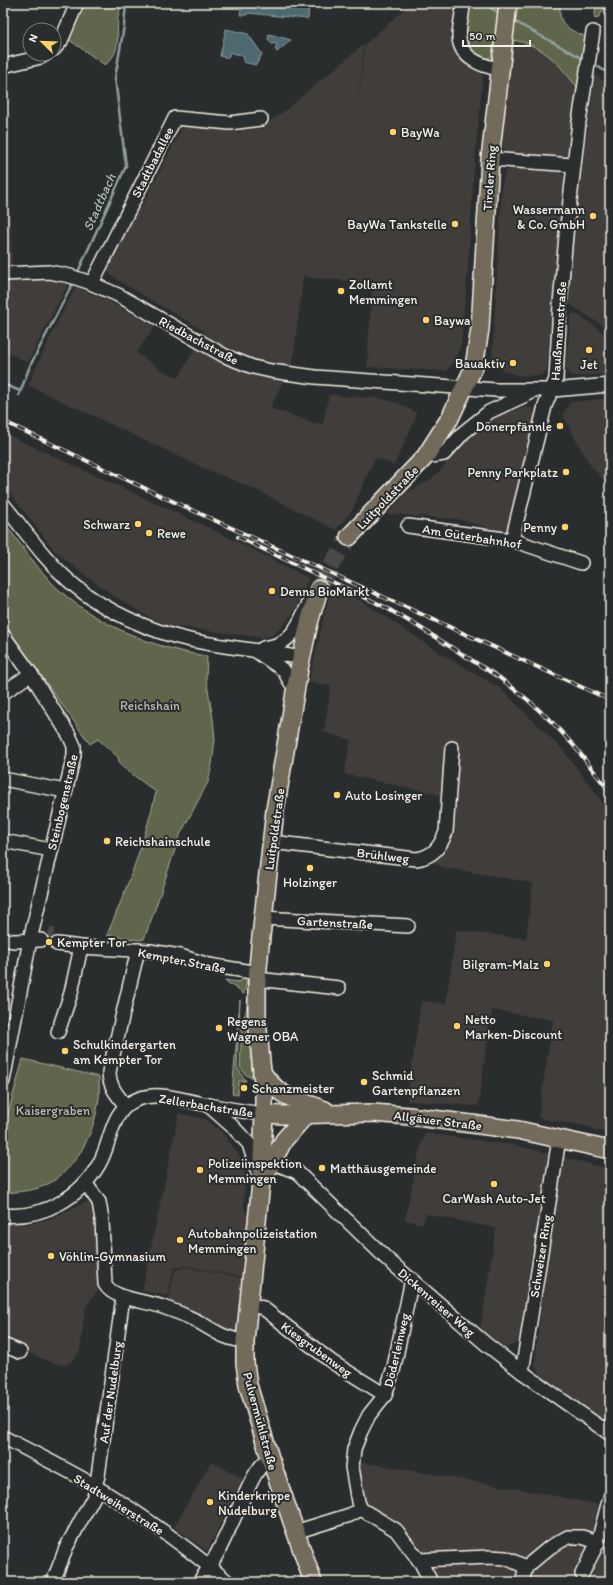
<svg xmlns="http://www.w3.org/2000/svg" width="613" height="1585" font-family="Itim,sans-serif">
  <rect width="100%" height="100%" fill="#2a2d2e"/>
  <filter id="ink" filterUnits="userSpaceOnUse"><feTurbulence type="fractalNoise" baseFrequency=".025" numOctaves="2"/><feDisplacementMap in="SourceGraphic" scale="8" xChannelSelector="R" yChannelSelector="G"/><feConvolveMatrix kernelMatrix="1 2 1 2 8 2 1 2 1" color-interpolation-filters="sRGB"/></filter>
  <g filter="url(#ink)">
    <!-- built -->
    <g fill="#3f3e3a">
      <path d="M412 3H458L464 61 483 74 474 169 467 281 461 343 457 358 453 364 446 371 367 367 372 285 371 283 305 277 304 271 293 361 270 408 314 423 323 424 329 395 379 398 401 404 416 413 415 420 394 465 375 458 353 509 336 530 254 489 197 465 28 385 57 323 76 287 107 300 155 326 136 353 163 371 179 377 204 331 129 287 112 276 106 269 109 261 138 208H141L182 128 187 126 240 132 241 126 260 129 287 109 364 44 358 106 365 44Z"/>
      <path d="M512 40 529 43 547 53 578 88 570 145 567 154 562 157 509 154 503 149 502 141Z"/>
      <path d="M595 74 610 86V329L606 328 568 303 573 235Z"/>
      <path d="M513 168 557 170 562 173 564 180 554 279 548 360 546 371 540 376 517 375 503 371 496 366 492 358 502 184 505 172 509 169Z"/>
      <path d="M3 186 8 205 11 226 12 279 40 278 68 284 28 362 3 351Z"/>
      <path d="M574 313 594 325 610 339V374L576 376H572L569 374 566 368V364L571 315Z"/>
      <path d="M610 398V487L591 466 578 444 563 414 571 402Z"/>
      <path d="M526 407 532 408 536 416 507 530 503 532 457 519 387 514 408 492 430 480 441 470 465 441 487 423 508 412Z"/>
      <path d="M6 434 220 533 309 578 296 608 283 626 271 636 264 638 172 626 154 620 114 596 78 570 55 551 3 484V440Z"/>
      <path d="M332 588 363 602 443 655 500 688 562 749 610 812V1133L594 1130 591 1127 538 1118 553 1020 492 1010 478 1106 407 1101 421 1001 446 1004 456 930 526 939 533 883 442 867 430 861 441 832V795L344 774 351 740 324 732 331 686 309 682 324 615Z"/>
      <path d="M179 1113 205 1119 220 1130 237 1152 241 1159 245 1174 244 1206 248 1217 242 1277 185 1266 174 1268 168 1296 142 1291Z"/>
      <path d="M425 1133 519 1146 610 1169V1426L545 1381 535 1366 536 1347 547 1265 550 1260H552L532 1257 520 1335 517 1343 506 1348 480 1331 496 1228 426 1214 423 1224 405 1220 419 1152Z"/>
      <path d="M86 1202H91L96 1206 101 1286 85 1308 80 1351 71 1362 64 1365 53 1363 3 1342V1224H28L50 1219Z"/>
      <path d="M185 1267 242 1278 236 1331 234 1334 168 1302 175 1270Z"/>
      <path d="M211 1462 243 1478 207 1551 174 1527Z"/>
      <path d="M356 1462 379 1465 541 1493 610 1507V1582H437L423 1552 406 1532 387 1517 365 1504 359 1489Z"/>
    </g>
    <!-- green -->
    <g fill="#60664c" stroke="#aaac9a">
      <path d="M83 3H125C108 18 129 47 105 65L68 39Z"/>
      <path d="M465 3H502C500 13 499 44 495 51 493 56 488 59 483 60L468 51 463 28Z"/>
      <path d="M517 3H561C556 25 569 30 587 37L578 88C558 64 545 45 512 40Z"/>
      <path d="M597 3H607L599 17 594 18Z"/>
      <path d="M3 521C19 542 34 564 52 583 90 622 154 649 207 656L206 678 213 719 215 739 212 764 208 782 180 835 153 915 144 939 139 940 107 935C127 888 145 841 156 792L120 765 118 757 98 739 90 744 3 622V581L7 562 3 552Z"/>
      <path d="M242 979 247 981 244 994 224 980 240 982Z"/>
      <path d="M250 992 248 1023 252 1074 251 1078 245 1074 240 1067 242 1021 246 1012 248 996Z"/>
      <path d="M240 1000 237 1067 246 1081H239L238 1095 232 1094Z"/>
      <path d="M23 1059 99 1077C99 1086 100 1096 98 1105 93 1135 76 1169 48 1184 36 1191 17 1192 3 1193V1131Z"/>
    </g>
    <!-- water -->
    <g fill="#4d6b70" stroke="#90a1a0">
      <path d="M242 3H309L308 19 248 13 247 15H240Z"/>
      <path d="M226 29 248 34 262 54 256 65 243 62 244 56 230 52 228 58 220 56Z"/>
      <path d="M269 34 291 40 277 52 275 49 277 43 272 44 268 39Z"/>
    </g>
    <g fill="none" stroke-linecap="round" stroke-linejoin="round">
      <!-- stream -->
      <g stroke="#90a1a0" stroke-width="2.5">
        <path d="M482 3 501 14"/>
        <path d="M512 20 585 60"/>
        <path d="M593 64 610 74"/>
        <path d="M77 274 126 166 115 78 124 26 126 3"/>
        <path d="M3 384 20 391"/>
        <path d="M19 395 30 366 74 281"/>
      </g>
      <!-- minor-tunnel -->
      <path stroke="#484a4a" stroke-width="13" stroke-dasharray="13 6" stroke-linecap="butt" d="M48 933 53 935"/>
      <!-- major-tunnel -->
      <path stroke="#484a4a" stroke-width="17" stroke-dasharray="17 8" stroke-linecap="butt" d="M319 589 325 575 349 537"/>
      <!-- minor casing -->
      <g stroke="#f4f1e8" stroke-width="16">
        <g id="minor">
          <path d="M463 3C463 14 459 26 459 37 460 58 482 66 499 69"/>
          <path d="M54 49 61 41 77 3"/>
          <path d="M3 66 41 57 46 54"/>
          <path d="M490 159 574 165"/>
          <path d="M3 274 49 272 70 276 88 282 118 295 225 356 253 367 271 371 315 377 496 390H553L610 385"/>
          <path d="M92 283 175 118 230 123 261 119"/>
          <path d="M425 457 444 454 464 432 489 412 530 393"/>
          <path d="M3 504C26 532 47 563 75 586 105 611 152 632 190 640 226 648 264 650 301 658"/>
          <path d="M408 526 512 540 581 563"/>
          <path d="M512 540 545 406 556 379 560 304 566 235 579 122 593 32"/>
          <path d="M3 635 31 674 69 735 74 746V755L30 940 3 1081"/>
          <path d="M263 648C268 647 275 646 279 644 296 636 302 616 310 601"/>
          <path d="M257 652 279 667 284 671 291 683"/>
          <path d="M3 693 31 674"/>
          <path d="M3 779 65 791"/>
          <path d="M3 841 51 850"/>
          <path d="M271 842 416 859C433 857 440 847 446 832L452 748"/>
          <path d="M263 918 408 926"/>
          <path d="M3 939 13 941 41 940"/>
          <path d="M57 944 81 947 150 951 180 956 209 965 258 973"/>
          <path d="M257 979 339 988"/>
          <path d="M58 1032 71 993 81 947"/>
          <path d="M208 1105 233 1127 249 1144 259 1176"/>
          <path d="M126 1106C117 1095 109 1086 109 1072L138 950"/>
          <path d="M271 1162 297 1172 387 1259 486 1344 522 1372 610 1434"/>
          <path d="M86 1184 99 1202 102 1220 105 1284C113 1300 148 1301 163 1307 175 1311 187 1316 197 1321 215 1331 224 1339 245 1341"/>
          <path d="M3 1215C42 1219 80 1198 99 1164 112 1142 110 1109 138 1099 160 1091 183 1100 204 1104 224 1108 244 1112 264 1114"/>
          <path d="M412 1279 394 1367 385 1395 369 1415 361 1431 354 1449 352 1467 358 1502 361 1509 396 1530 421 1563 431 1582"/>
          <path d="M249 1304 263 1308 332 1362 385 1395"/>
          <path d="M3 1345 20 1352"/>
          <path d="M522 1372 559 1139"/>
          <path d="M3 1437C33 1453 65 1468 95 1486 142 1515 186 1546 228 1582"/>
          <path d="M95 1486 98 1476 123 1297"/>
          <path d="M295 1532 350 1515 361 1509"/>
          <path d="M419 1560 489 1557 506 1558 526 1567"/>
          <path d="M582 1574 598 1542 610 1497"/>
          <path d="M53 1582 66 1548 98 1489"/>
          <path d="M199 1582C218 1558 229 1527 243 1499 250 1485 256 1467 270 1458"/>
          <path d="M522 1582 526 1567 550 1547 568 1537H582L598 1542"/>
        </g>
      </g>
      <!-- major casing -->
      <g stroke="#f4f1e8" stroke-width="20">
        <g id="major">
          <path d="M349 537 425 457 450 418 474 367 480 329 490 159 508 3"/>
          <path d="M262 1072C280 1100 298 1099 325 1110"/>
          <path d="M264 1114 283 1115 373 1113 409 1116 518 1130 610 1150"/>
          <path d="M264 1177 284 1140 306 1115"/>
          <path d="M313 1582 270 1458 248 1385 245 1363V1341L261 1182 264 1114V1092L257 1020V979L260 946 275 810 299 669 309 623 319 589"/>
        </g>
      </g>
      <!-- minor -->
      <use href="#minor" stroke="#2a2d2e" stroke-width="13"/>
      <!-- major -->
      <use href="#major" stroke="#726b5a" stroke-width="17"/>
      <!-- rail casing -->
      <g stroke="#f4f1e8" stroke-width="4">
        <g id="rail">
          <path d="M3 421 159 495 610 700"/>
          <path d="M238 537 383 606 419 627 500 678 528 700 553 723 575 747 610 792"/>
        </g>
      </g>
      <!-- rail -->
      <use href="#rail" stroke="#2a2d2e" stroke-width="2.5" stroke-dasharray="8" stroke-linecap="butt"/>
    </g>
  </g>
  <!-- markers -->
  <g fill="#ffd166" stroke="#2a2d2e" stroke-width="1.5">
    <circle cx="393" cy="132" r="4"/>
    <circle cx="593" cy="216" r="4"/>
    <circle cx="455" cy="224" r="4"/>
    <circle cx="341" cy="291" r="4"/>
    <circle cx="426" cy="320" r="4"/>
    <circle cx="589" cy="350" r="4"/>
    <circle cx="513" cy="363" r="4"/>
    <circle cx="560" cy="426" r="4"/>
    <circle cx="566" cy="472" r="4"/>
    <circle cx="138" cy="524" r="4"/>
    <circle cx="565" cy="527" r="4"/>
    <circle cx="149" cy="533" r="4"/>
    <circle cx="272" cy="591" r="4"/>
    <circle cx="337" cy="795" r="4"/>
    <circle cx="107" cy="841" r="4"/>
    <circle cx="310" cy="868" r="4"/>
    <circle cx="49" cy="942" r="4"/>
    <circle cx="547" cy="964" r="4"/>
    <circle cx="457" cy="1026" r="4"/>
    <circle cx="219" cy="1028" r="4"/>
    <circle cx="65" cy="1051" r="4"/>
    <circle cx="364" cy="1082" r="4"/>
    <circle cx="244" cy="1088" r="4"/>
    <circle cx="322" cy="1168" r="4"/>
    <circle cx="200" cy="1170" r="4"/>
    <circle cx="494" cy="1184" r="4"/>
    <circle cx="180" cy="1240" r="4"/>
    <circle cx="51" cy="1256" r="4"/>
    <circle cx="210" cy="1502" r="4"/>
  </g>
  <g text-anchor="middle" stroke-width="4" stroke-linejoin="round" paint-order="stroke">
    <!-- poi labels -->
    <g font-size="13" fill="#f4f1e8" stroke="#2a2d2e" text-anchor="start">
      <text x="401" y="137">BayWa</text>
      <text x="585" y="214" text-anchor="end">Wassermann<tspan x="585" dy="15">&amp; Co. GmbH</tspan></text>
      <text x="447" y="229" text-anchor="end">BayWa Tankstelle</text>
      <text x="349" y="289">Zollamt<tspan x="349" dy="15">Memmingen</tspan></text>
      <text x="434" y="325">Baywa</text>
      <text x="505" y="368" text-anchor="end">Bauaktiv</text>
      <text x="589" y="369" text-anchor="middle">Jet</text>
      <text x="552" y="431" text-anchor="end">Dönerpfännle</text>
      <text x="558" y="477" text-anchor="end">Penny Parkplatz</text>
      <text x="130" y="529" text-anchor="end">Schwarz</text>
      <text x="557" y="532" text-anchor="end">Penny</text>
      <text x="157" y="538">Rewe</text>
      <text x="280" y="596">Denns BioMarkt</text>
      <text x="345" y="800">Auto Losinger</text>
      <text x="115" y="846">Reichshainschule</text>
      <text x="310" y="887" text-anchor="middle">Holzinger</text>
      <text x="57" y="947">Kempter Tor</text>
      <text x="539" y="969" text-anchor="end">Bilgram-Malz</text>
      <text x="465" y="1024">Netto<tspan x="465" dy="15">Marken-Discount</tspan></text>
      <text x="227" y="1026">Regens<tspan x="227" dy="15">Wagner OBA</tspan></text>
      <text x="73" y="1049">Schulkindergarten<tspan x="73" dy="15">am Kempter Tor</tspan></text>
      <text x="372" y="1080">Schmid<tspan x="372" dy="15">Gartenpflanzen</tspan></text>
      <text x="252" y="1093">Schanzmeister</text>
      <text x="208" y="1168">Polizeiinspektion<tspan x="208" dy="15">Memmingen</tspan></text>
      <text x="330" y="1173">Matthäusgemeinde</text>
      <text x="494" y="1203" text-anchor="middle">CarWash Auto-Jet</text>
      <text x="188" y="1238">Autobahnpolizeistation<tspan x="188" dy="15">Memmingen</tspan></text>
      <text x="59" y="1261">Vöhlin-Gymnasium</text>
      <text x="218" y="1500">Kinderkrippe<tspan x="218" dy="15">Nudelburg</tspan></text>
    </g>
    <!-- street labels -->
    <g font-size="13" fill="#f4f1e8" stroke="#2a2d2e">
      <text transform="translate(152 162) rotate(-63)" y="5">Stadtbadallee</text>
      <text transform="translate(489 178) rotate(-86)" y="5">Tiroler Ring</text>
      <text transform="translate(558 331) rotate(-86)" y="5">Haußmannstraße</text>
      <text transform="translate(199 340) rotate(28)" y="5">Riedbachstraße</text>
      <text transform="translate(387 497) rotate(-46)" y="5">Luitpoldstraße</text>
      <text transform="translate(472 536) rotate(9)" y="5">Am Güterbahnhof</text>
      <text transform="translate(62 802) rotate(-77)" y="5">Steinbogenstraße</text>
      <text transform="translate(274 829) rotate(-82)" y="5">Luitpoldstraße</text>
      <text transform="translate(383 855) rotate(7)" y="5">Brühlweg</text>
      <text transform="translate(335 922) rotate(3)" y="5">Gartenstraße</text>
      <text transform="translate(182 960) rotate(11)" y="5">Kempter Straße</text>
      <text transform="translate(206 1105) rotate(9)" y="5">Zellerbachstraße</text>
      <text transform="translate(438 1120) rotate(7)" y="5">Allgäuer Straße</text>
      <text transform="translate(540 1256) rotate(-81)" y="5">Schweizer Ring</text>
      <text transform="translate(437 1302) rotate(41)" y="5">Dickenreiser Weg</text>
      <text transform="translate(317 1349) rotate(36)" y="5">Kiesgrubenweg</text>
      <text transform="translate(396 1350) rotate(-77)" y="5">Döderleinweg</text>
      <text transform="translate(110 1392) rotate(-82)" y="5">Auf der Nudelburg</text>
      <text transform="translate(261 1421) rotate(75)" y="5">Pulvermühlstraße</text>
      <text transform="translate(119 1504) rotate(32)" y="5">Stadtweiherstraße</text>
    </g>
    <!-- park labels -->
    <g font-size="13" fill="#b9b9aa" stroke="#2a2d2e">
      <text x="150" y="710">Reichshain</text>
      <text x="53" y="1115">Kaisergraben</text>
    </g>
    <!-- water labels -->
    <g font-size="14" font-style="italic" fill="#a9b5b2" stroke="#2a2d2e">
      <text transform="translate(99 202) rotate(-66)" y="5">Stadtbach</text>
    </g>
  </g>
  <!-- margin -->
  <rect width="613" height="1585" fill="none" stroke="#2a2d2e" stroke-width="16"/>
  <rect x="8" y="8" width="597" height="1569" fill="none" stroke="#f4f1e8" stroke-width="1.5" filter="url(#ink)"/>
  <!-- north arrow -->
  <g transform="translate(42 42) rotate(293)"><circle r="19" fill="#2a2d2e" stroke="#7b7b78"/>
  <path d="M0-3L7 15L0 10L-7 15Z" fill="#ffd166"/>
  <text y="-6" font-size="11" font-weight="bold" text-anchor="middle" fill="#f4f1e8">N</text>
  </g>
  <!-- scale -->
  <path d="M463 40v6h67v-6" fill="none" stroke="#f4f1e8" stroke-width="2"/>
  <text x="469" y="40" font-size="12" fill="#f4f1e8" stroke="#2a2d2e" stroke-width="3" paint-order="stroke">50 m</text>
</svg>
